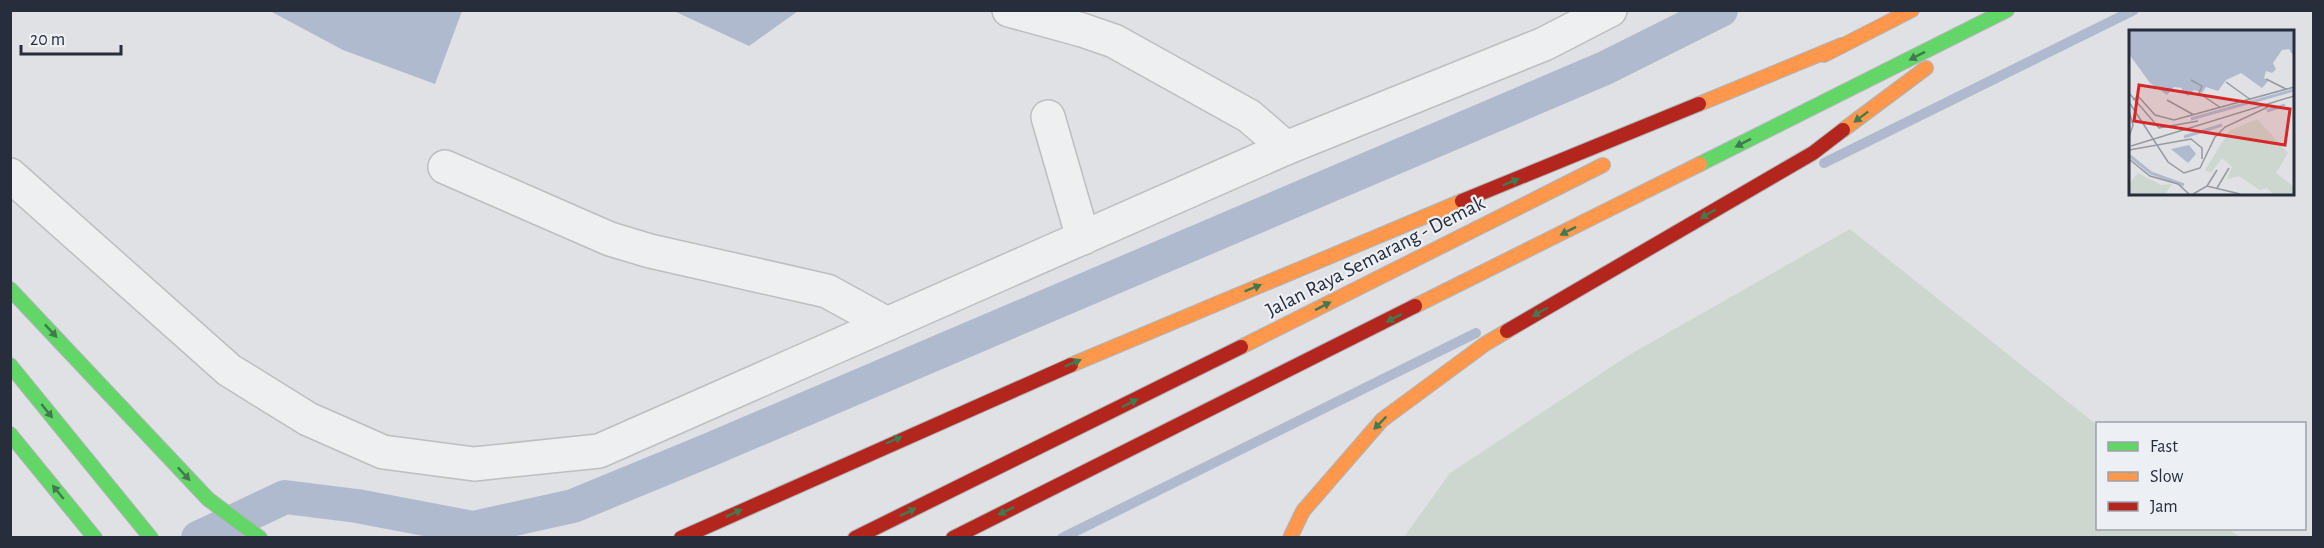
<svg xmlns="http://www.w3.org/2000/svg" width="2324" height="548" font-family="'Alegreya Sans',sans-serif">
  <rect width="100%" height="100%" fill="#dfe1e4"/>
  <!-- green -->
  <path fill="#ced7cf" d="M1850 229 2097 425 2098 528 2228 529 2240 537H1404L1450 473 1629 355Z"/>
  <!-- water -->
  <g fill="#afbace">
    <path d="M270 11H462L435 84 343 50Z"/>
    <path d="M674 11H798L749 46Z"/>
  </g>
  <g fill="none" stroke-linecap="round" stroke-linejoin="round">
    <!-- stream -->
    <g stroke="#afbace" stroke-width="10">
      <path d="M1824 163 2134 10"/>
      <path d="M1062 538 1476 333"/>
    </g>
    <!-- canal -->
    <path stroke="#afbace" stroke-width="34" d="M198 538 285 497 357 506 473 528 573 506 709 450 1605 68 1721 10"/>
    <!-- street casing -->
    <g stroke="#bcbec1" stroke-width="36">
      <g id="street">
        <path d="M1009 10 1082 30 1114 41 1249 116 1286 148"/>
        <path d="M1048 117 1083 238"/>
        <path d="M445 167 610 239 650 251 827 291 887 324"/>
        <path d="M10 175 229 370 308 419 383 452 474 464 599 451 1286 148 1544 44 1610 10"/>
      </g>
    </g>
    <!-- fast casing -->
    <g stroke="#b1b4b8" stroke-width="16">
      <g id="fast">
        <path d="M1700 164 2007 10"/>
        <path d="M10 289 208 499 260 538"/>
        <path d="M10 365 151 538"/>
        <path d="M10 434 95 538"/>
      </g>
    </g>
    <!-- slow casing -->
    <g stroke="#b1b4b8" stroke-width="16">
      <g id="slow">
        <path d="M1824 55 1912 10"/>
        <path d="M1699 104 1842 45"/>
        <path d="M1843 130 1926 68"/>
        <path d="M1415 306 1700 164"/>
        <path d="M1241 347 1603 165"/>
        <path d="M1071 365 1462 201"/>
        <path d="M1290 538 1303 511 1382 420 1485 344 1507 331"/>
      </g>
    </g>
    <!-- jam casing -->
    <g stroke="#b1b4b8" stroke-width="16">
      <g id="jam">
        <path d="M1462 201 1699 104"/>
        <path d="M1507 331 1813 153 1843 130"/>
        <path d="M681 538 1071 365"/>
        <path d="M855 538 1241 347"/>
        <path d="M953 538 1415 306"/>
      </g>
    </g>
    <!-- street -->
    <use href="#street" stroke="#eeeff0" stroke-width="33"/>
    <!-- fast -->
    <use href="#fast" stroke="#63d668" stroke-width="14"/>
    <!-- slow -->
    <use href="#slow" stroke="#ff974d" stroke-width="14"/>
    <!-- jam -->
    <use href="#jam" stroke="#b3261e" stroke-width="14"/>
  </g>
  <!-- one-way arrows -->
  <defs><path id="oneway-solid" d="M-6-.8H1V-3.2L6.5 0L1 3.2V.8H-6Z" transform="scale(1.5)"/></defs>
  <g fill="#42794f">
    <use href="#oneway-solid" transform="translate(1917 56) rotate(153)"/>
    <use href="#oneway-solid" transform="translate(1861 117) rotate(143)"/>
    <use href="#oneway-solid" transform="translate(1743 143) rotate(153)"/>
    <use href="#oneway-solid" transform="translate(1511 182) rotate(-22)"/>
    <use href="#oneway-solid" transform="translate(1708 214) rotate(150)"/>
    <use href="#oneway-solid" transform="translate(1568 231) rotate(153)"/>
    <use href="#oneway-solid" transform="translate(1253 288) rotate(-22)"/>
    <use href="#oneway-solid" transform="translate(1323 306) rotate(-27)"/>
    <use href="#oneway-solid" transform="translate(1540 312) rotate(150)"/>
    <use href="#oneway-solid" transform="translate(1394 318) rotate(153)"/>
    <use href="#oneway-solid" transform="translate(51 331) rotate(47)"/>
    <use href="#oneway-solid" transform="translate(1073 363) rotate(-23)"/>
    <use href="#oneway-solid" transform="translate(1130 403) rotate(-27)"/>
    <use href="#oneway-solid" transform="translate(47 411) rotate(51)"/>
    <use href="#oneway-solid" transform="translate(1380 423) rotate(135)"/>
    <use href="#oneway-solid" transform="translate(894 440) rotate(-23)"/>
    <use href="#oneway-solid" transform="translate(184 474) rotate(47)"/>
    <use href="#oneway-solid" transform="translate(58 492) rotate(-129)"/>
    <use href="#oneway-solid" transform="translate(1006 511) rotate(154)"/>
    <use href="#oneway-solid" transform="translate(908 512) rotate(-26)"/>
    <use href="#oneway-solid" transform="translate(734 513) rotate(-25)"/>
  </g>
  <g text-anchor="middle" stroke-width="4.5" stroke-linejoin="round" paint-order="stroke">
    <!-- street labels -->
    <g font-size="21" fill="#272d3b" stroke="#eceff4">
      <text transform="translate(1375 256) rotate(-27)" y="7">Jalan Raya Semarang - Demak</text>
    </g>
  </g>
  <!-- overview -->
  <g transform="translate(2129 30)">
    <rect width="165" height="165" fill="#dfe1e4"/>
    <path d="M128 89 159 123 147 143 165 157V164H144L138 158 131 160 110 146 98 149 103 137 93 128 82 143 76 140 100 101ZM9 143 32 155 43 154 36 164H0V154Z" fill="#ced7cf"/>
    <path d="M0 1H165V27L160 19 153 20 144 33 147 39 143 43 137 41 135 48 139 51 133 58 112 43 97 50 89 61 77 57 73 63 65 60 59 66 52 61 53 58 45 57 38 65 21 53 0 24ZM60 115 67 124 59 133 42 119Z" fill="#afbace"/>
    <path fill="none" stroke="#afbace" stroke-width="3" d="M138 81 156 75M62 89 165 60M55 107 93 95M1 126 22 143 55 155"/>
    <path fill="none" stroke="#9599a0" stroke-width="1.5" d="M137 49 157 59M62 50 73 56 70 63 92 78M97 52 122 70M0 63 30 98 69 91M4 70 9 66 26 85 45 90 165 57M38 70 65 85M0 72 39 132 55 143 71 138 86 107 96 97 139 77M0 81 4 95 0 107M2 116 165 66M0 120 62 109 73 118V129M0 129 21 146 49 154 60 164M78 156 88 140M88 158 100 138M64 164 78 156 111 164"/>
    <path fill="#d62828" fill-opacity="0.15" stroke="#d62828" stroke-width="3" d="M10 55 161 79 156 115 5 91Z"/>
    <rect width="165" height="165" fill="none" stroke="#272d3b" stroke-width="3"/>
  </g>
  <!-- border -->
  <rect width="2324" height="548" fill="none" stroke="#272d3b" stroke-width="24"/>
  <!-- legend -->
  <rect x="2096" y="422" width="210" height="108" fill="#eceff4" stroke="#9da1aa" stroke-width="1.5"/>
  <rect x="2108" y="442" width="30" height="9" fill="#63d668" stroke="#9da1aa" stroke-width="1.5"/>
  <text x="2150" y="452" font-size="18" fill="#272d3b">Fast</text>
  <rect x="2108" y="472" width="30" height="9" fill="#ff974d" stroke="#9da1aa" stroke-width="1.5"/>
  <text x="2150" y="482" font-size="18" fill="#272d3b">Slow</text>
  <rect x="2108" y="502" width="30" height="9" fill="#b3261e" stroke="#9da1aa" stroke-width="1.5"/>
  <text x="2150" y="512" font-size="18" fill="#272d3b">Jam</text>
  <!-- scale -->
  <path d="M21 45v9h100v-9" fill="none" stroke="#272d3b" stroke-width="3"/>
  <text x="30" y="45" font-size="18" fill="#272d3b" stroke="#eceff4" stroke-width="4.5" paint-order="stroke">20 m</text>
</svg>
